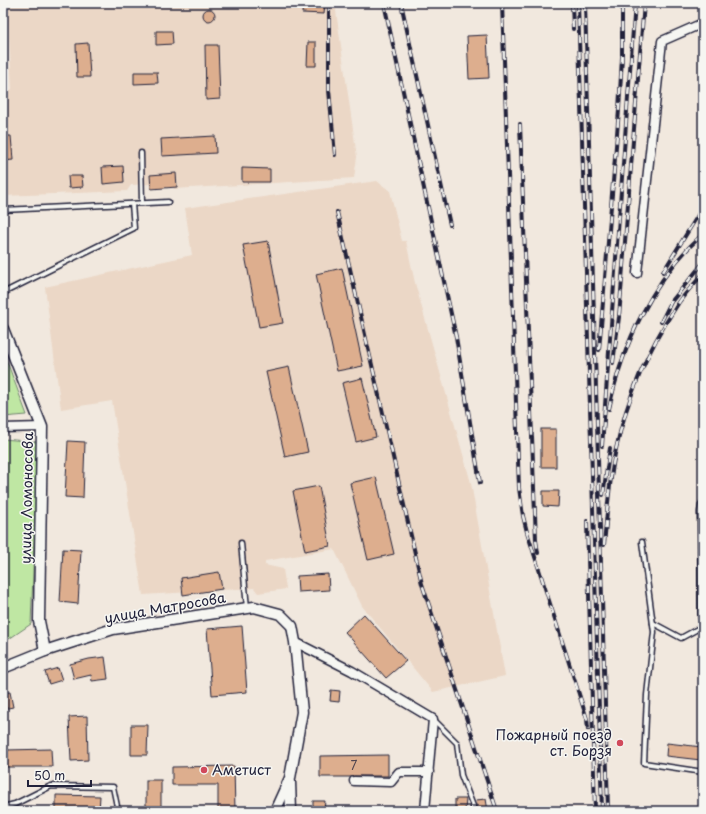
<svg xmlns="http://www.w3.org/2000/svg" width="706" height="814" font-family="'Playpen Sans',sans-serif">
  <rect width="100%" height="100%" fill="#f1e8de"/>
  <filter id="ink" filterUnits="userSpaceOnUse"><feTurbulence type="fractalNoise" baseFrequency=".025" numOctaves="2"/><feDisplacementMap in="SourceGraphic" scale="8" xChannelSelector="R" yChannelSelector="G"/><feConvolveMatrix kernelMatrix="1 2 1 2 8 2 1 2 1" color-interpolation-filters="sRGB"/></filter>
  <g filter="url(#ink)">
    <!-- built -->
    <g fill="#ebd7c6">
      <path d="M7 3H323L335 4 357 157 354 178 174 189 172 183 131 185 127 191 3 196V96L12 89Z"/>
      <path d="M377 181 390 191 402 241H406L415 283 471 483 505 676 433 692 362 606 334 549 265 561V565L283 569 286 589 258 593 254 588 143 595 112 401 61 409 45 287 192 255 185 208Z"/>
    </g>
    <!-- green -->
    <g fill="#bfe7a3" stroke="#70846f">
      <path d="M3 351 27 415 3 417Z"/>
      <path d="M3 439 38 442 31 624 3 643Z"/>
    </g>
    <!-- building -->
    <g fill="#ddae8e" stroke="#22223b">
      <path d="M303 3H325L324 14 302 13Z"/>
      <circle cx="209" cy="15" r="6"/>
      <path d="M156 31H172L173 44 156 45Z"/>
      <path d="M487 35 489 78 469 79 467 36Z"/>
      <path d="M308 42H316V66H307Z"/>
      <path d="M88 43 90 77H77L76 44Z"/>
      <path d="M205 45H218L220 99 206 100Z"/>
      <path d="M134 72H157L158 83 134 84Z"/>
      <path d="M3 136H11L13 160 3 161Z"/>
      <path d="M215 136 216 153 162 156 161 139Z"/>
      <path d="M123 166 124 182 103 184 102 167Z"/>
      <path d="M242 168 270 169V182H242Z"/>
      <path d="M176 173 177 187 151 189 150 175Z"/>
      <path d="M68 176H82L83 187 69 188Z"/>
      <path d="M268 241 283 323 259 327 243 245Z"/>
      <path d="M342 268 363 366 337 371 316 274Z"/>
      <path d="M289 367 308 452 285 457 266 372Z"/>
      <path d="M362 378 376 437 356 442 342 383Z"/>
      <rect x="541" y="429" width="15" height="38"/>
      <path d="M68 441 85 442 83 498 65 497Z"/>
      <path d="M376 477 394 554 368 560 350 483Z"/>
      <path d="M319 486 330 546 305 551 293 491Z"/>
      <path d="M543 491H559L558 507 543 506Z"/>
      <path d="M63 549 81 550 78 604 60 602Z"/>
      <path d="M219 572 222 589 183 595 181 578Z"/>
      <path d="M328 574 329 590 298 592 297 576Z"/>
      <path d="M364 614 406 661 386 678 345 632Z"/>
      <path d="M242 626 247 692 212 695 207 629Z"/>
      <path d="M105 657 108 679 92 681 91 675 74 679 70 664 89 659Z"/>
      <path d="M58 668 62 680 49 684 45 672Z"/>
      <path d="M331 690 340 691 339 702 330 701Z"/>
      <path d="M10 692 13 707 3 709V693Z"/>
      <path d="M87 716 88 760 71 761 69 717Z"/>
      <path d="M131 725H148L147 755H131Z"/>
      <path d="M667 743 702 747 701 760 666 756Z"/>
      <path d="M51 749 52 767H6V750Z"/>
      <path d="M388 755V776H354L350 777H320V756Z"/>
      <path d="M234 766 235 811H218V785H172V767Z"/>
      <rect x="146" y="780" width="15" height="29"/>
      <path d="M56 795 100 796 99 811H56Z"/>
      <path d="M455 799H466L465 811H455Z"/>
      <path d="M486 799 488 811H478L476 800Z"/>
      <path d="M313 801H325L324 811H313Z"/>
    </g>
    <g fill="none" stroke-linecap="round" stroke-linejoin="round">
      <!-- service casing -->
      <g stroke="#22223b" stroke-width="7">
        <g id="service">
          <path d="M141 153 142 203"/>
          <path d="M3 210 168 202"/>
          <path d="M3 293 134 228 132 204"/>
          <path d="M642 542 654 632 647 695 644 763 703 772"/>
          <path d="M241 543 247 608"/>
          <path d="M653 623 681 638 703 626"/>
          <path d="M434 720 457 743 461 775 473 806V811"/>
          <path d="M3 807 15 804 51 786 113 787 118 811"/>
        </g>
      </g>
      <!-- minor casing -->
      <g stroke="#22223b" stroke-width="11">
        <g id="minor">
          <path d="M637 273 662 41 703 23"/>
          <path d="M3 428 42 427"/>
          <path d="M703 505 702 512 703 618"/>
          <path d="M295 642 352 671 433 719 425 811"/>
          <path d="M354 781 391 782 399 772H429"/>
        </g>
      </g>
      <!-- tertiary casing -->
      <g stroke="#22223b" stroke-width="13">
        <g id="tertiary">
          <path d="M3 329 42 427 39 621 45 651"/>
          <path d="M3 668 45 651 113 629 254 607 280 614 292 626 295 642 302 712 290 778 275 811"/>
          <path d="M290 782 291 811"/>
        </g>
      </g>
      <!-- service -->
      <use href="#service" stroke="#f6f6f2" stroke-width="4"/>
      <!-- minor -->
      <use href="#minor" stroke="#f6f6f2" stroke-width="8"/>
      <!-- tertiary -->
      <use href="#tertiary" stroke="#f6f6f2" stroke-width="10"/>
      <!-- rail casing -->
      <g stroke="#22223b" stroke-width="4">
        <g id="rail">
          <path d="M329 3V90L335 155"/>
          <path d="M384 3 456 337 480 483"/>
          <path d="M401 3 450 225"/>
          <path d="M502 3 519 488 523 516 527 532 587 719 588 729"/>
          <path d="M572 3 573 29"/>
          <path d="M578 3 602 811"/>
          <path d="M585 3 608 809"/>
          <path d="M520 124 536 540 538 553"/>
          <path d="M337 212 422 584 497 811"/>
          <path d="M663 272 703 207"/>
          <path d="M661 322 671 302 703 263"/>
          <path d="M599 350 619 110 622 57V3"/>
          <path d="M613 363 619 317 644 3"/>
          <path d="M609 409C622 345 653 278 703 234"/>
          <path d="M602 446 635 3"/>
          <path d="M603 495 610 448"/>
          <path d="M587 521 595 811"/>
          <path d="M604 545C607 513 609 480 616 449 627 399 648 349 676 307 683 295 694 284 703 274"/>
        </g>
      </g>
      <!-- rail -->
      <use href="#rail" stroke="#f6f6f2" stroke-width="2.5" stroke-dasharray="8" stroke-linecap="butt"/>
    </g>
  </g>
  <!-- markers -->
  <g fill="#d1495b" stroke="#f6f6f2" stroke-width="1.5">
    <circle cx="620" cy="743" r="4"/>
    <circle cx="204" cy="770" r="4"/>
  </g>
  <g text-anchor="middle" stroke-width="3" stroke-linejoin="round" paint-order="stroke">
    <!-- number labels -->
    <g font-size="12" fill="#514550">
      <text x="354" y="770">7</text>
    </g>
    <!-- street labels -->
    <g font-size="14" fill="#22223b" stroke="#f6f6f2">
      <text transform="translate(27 498) rotate(-89)" y="5">улица Ломоносова</text>
      <text transform="translate(165 608) rotate(-10)" y="5">улица Матросова</text>
    </g>
    <!-- poi labels -->
    <g font-size="14" fill="#22223b" stroke="#f6f6f2" text-anchor="end">
      <text x="612" y="740">Пожарный поезд<tspan x="612" dy="16">ст. Борзя</tspan></text>
      <text x="212" y="775" text-anchor="start">Аметист</text>
    </g>
  </g>
  <!-- margin -->
  <rect width="706" height="814" fill="none" stroke="#f6f6f2" stroke-width="16"/>
  <rect x="8" y="8" width="690" height="798" fill="none" stroke="#22223b" stroke-width="1.5" filter="url(#ink)"/>
  <!-- scale -->
  <path d="M28 780v6h63v-6" fill="none" stroke="#22223b" stroke-width="2"/>
  <text x="34" y="780" font-size="12" fill="#22223b" stroke="#f6f6f2" stroke-width="3" paint-order="stroke">50 m</text>
</svg>
